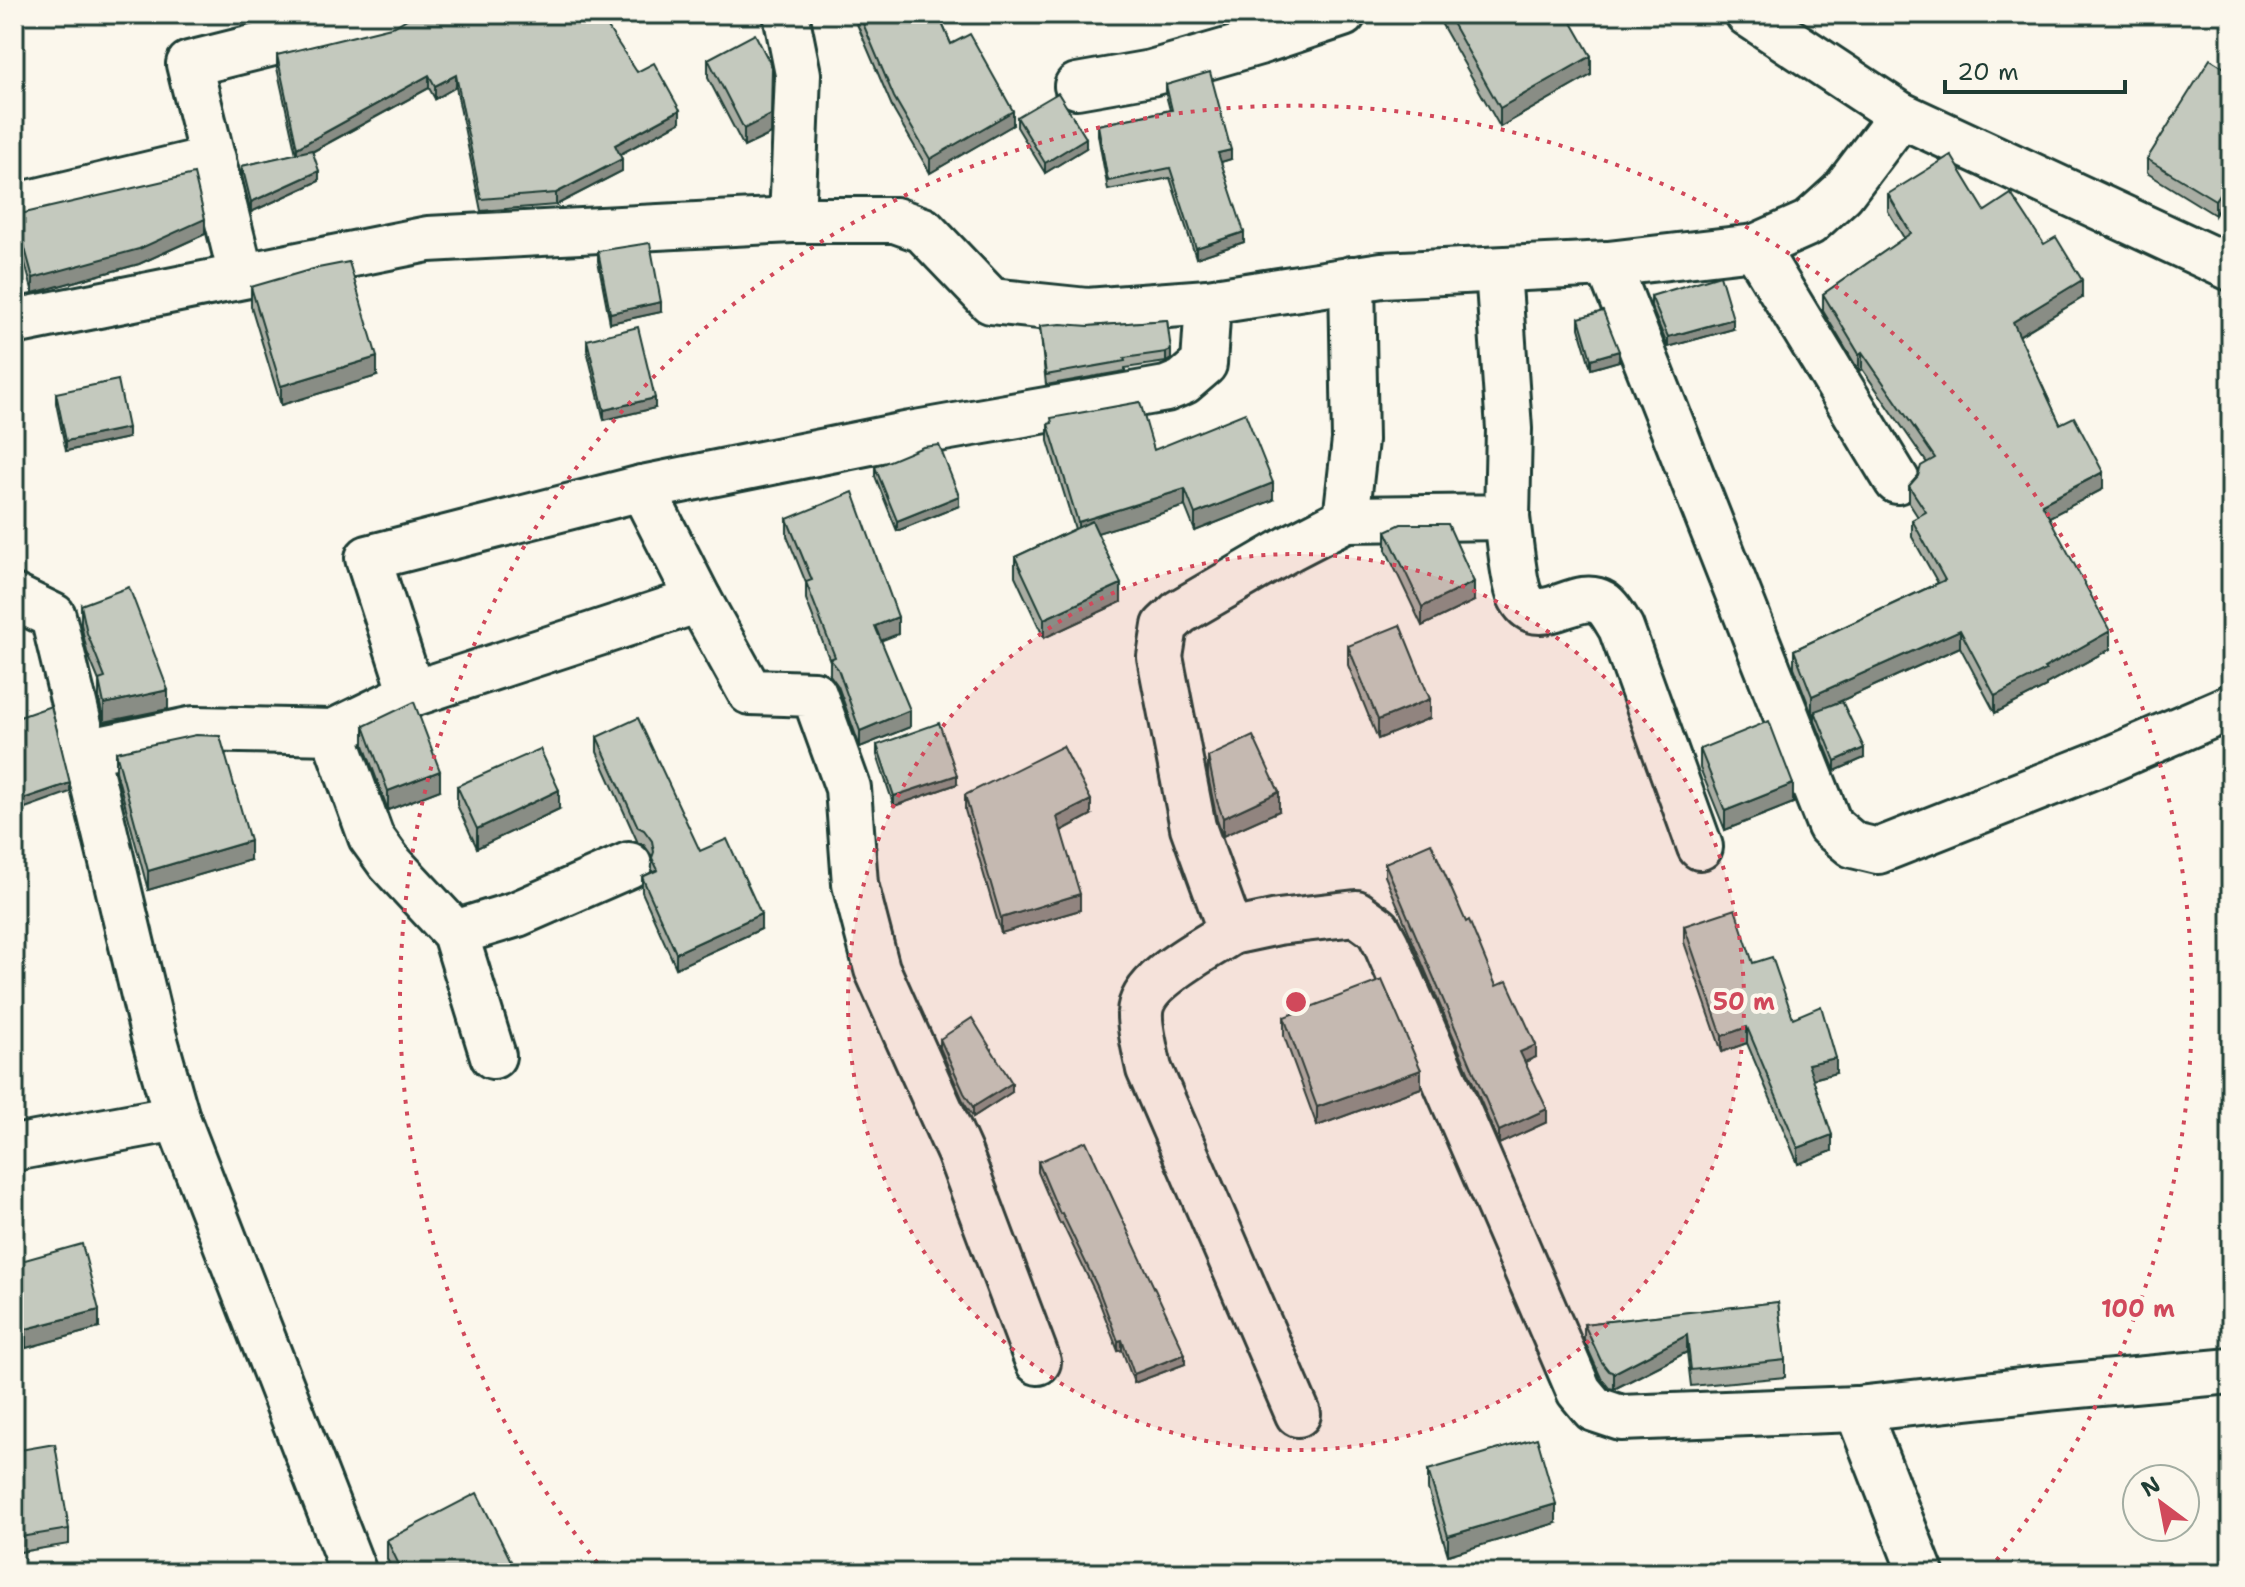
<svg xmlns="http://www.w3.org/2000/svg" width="2245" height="1587" font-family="'Shantell Sans',sans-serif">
  <rect width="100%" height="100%" fill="#fbf7ec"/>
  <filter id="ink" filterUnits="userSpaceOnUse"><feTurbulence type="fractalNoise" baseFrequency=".0125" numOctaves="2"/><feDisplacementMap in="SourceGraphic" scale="16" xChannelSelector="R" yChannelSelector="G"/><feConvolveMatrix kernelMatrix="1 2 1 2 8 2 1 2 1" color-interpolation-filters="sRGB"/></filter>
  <g filter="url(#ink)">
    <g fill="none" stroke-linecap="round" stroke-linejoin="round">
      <!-- minor casing -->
      <g stroke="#1f3d34" stroke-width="50">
        <g id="minor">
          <path d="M786 14 798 74 792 220"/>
          <path d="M1077 86 1151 73 1259 42 1343 14"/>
          <path d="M17 206 213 159"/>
          <path d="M1755 247 1897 481"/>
          <path d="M1608 264 1830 826 1853 845 1878 851 2106 761 2231 707"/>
          <path d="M241 275 189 64 389 14"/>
          <path d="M14 322 428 239 792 220H895L923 230 991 301 1087 311 1208 302 1382 275 1608 264 1755 247 1809 223 1842 193 1901 115"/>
          <path d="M642 488 699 600 750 692 814 694 848 788 855 884 877 969 959 1152 1038 1362"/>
          <path d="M1507 517C1509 533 1514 586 1521 598 1540 632 1576 587 1602 603 1609 607 1616 620 1621 628L1700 847"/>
          <path d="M1346 519 1507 517 1509 429 1498 270"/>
          <path d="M14 597 53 616 154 1037 177 1118 354 1573"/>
          <path d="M412 694 699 600"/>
          <path d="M85 752 194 729 333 732"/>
          <path d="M1231 932 1278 922 1356 913 1378 929 1386 944 1579 1391 1594 1409 1621 1418 1857 1409 2048 1388 2231 1371"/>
          <path d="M455 933 517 914 629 865"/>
          <path d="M493 1056 455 933 389 862 371 837 333 732 412 694 368 558 642 488 910 434 1166 389 1183 382 1204 364 1208 302"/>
          <path d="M14 1148 177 1118"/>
          <path d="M1857 1409 1921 1573"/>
          <path d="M1298 1414 1149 1069C1146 1054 1139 1027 1140 1013 1141 980 1206 949 1231 932L1193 827 1160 657 1165 626 1180 612 1290 548 1346 519 1355 440 1352 279"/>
        </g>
      </g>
      <!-- tertiary casing -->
      <g stroke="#1f3d34" stroke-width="50">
        <path id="tertiary" d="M1748 14 1901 115 2231 268"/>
      </g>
      <!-- minor -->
      <use href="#minor" stroke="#fbf7ec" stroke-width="44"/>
      <!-- tertiary -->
      <use href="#tertiary" stroke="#fbf7ec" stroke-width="44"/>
    </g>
    <!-- wall -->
    <g fill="#a9ada3" stroke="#1f3d34" stroke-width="2">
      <path d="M854 14H938L951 44 1013 125 930 173 894 111 854 17Z"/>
      <path d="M1437 14H1567L1591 75 1500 127 1437 16Z"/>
      <path d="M459 19 637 72 680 122 620 154 622 171 556 205 481 211 456 87 435 99 429 88 312 152 319 181 251 212 242 176V166L296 154 277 68V55Z"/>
      <path d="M708 59 772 86 771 134 744 147 708 78Z"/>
      <path d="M2231 72V190L2215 215 2147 173V159Z"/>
      <path d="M1166 85 1231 159 1221 162 1244 242 1196 258 1170 178 1108 190 1098 135V125L1170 110 1166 95Z"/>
      <path d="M1017 117 1086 148 1045 173 1017 127Z"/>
      <path d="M1888 194 1985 211 2044 244 2082 298 2019 336 2060 424 2103 489 2049 517 2110 649 2046 684V687L1995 713 1960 647 1834 704 1864 758 1835 771 1815 721V712L1812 714 1794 667V650L1938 583 1912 537V520L1918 517 1909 503V486L1918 476 1927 463 1862 369 1859 371 1823 311V294L1904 238 1888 211Z"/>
      <path d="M16 215 205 234 139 264 33 293 16 230Z"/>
      <path d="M598 251 661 312 610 323 598 261Z"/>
      <path d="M251 287 377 376 281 405 251 306Z"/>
      <path d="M1651 296 1733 329 1668 347 1651 306Z"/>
      <path d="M1579 318 1619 361 1591 369 1579 328Z"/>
      <path d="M1167 320 1171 359 1166 362 1125 368V371L1046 385 1040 326H1089Z"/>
      <path d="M587 340 655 408 604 420 587 350Z"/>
      <path d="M56 393 128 438 66 451 56 403Z"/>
      <path d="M1048 424 1154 450 1273 500 1195 531 1185 506 1097 533 1121 602 1044 638 1015 576V557L1075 529 1048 441Z"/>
      <path d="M875 467 959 506 897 531 875 476Z"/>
      <path d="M787 519 898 634 881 640 910 727 860 747 838 686 830 675V661L806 599V583L787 536Z"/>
      <path d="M1386 531 1474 601 1422 626 1386 550Z"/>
      <path d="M81 605 168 709 104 722 99 699V681L87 652 81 624Z"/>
      <path d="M1348 646 1430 718 1378 739 1348 665Z"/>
      <path d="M364 726 440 790 388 810 364 745Z"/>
      <path d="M597 737 700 851 761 929 676 968 642 892V877L652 872V856L644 845 638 843 597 752Z"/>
      <path d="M877 745 957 784 894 806 877 755Z"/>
      <path d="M1700 749 1793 803 1725 830 1700 768Z"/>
      <path d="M116 752 250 860 148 890 116 771Z"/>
      <path d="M1208 757 1279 811 1223 836 1217 820 1208 776Z"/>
      <path d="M457 786 559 809 477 848 457 805Z"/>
      <path d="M965 795 1091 815 1061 831 1080 910 1001 933 965 810Z"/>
      <path d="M1385 863 1466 922 1496 986 1536 1057 1525 1062 1547 1122 1499 1144 1385 876Z"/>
      <path d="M1684 926 1753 963 1793 1018 1836 1073 1813 1079 1832 1151 1798 1164 1747 1043 1722 1052 1684 942Z"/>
      <path d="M1284 1017 1421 1088 1317 1126 1284 1036Z"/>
      <path d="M940 1039 1012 1092 973 1117 964 1103 940 1048Z"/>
      <path d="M1038 1162 1185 1364 1134 1383 1122 1350 1118 1351 1097 1296 1062 1223 1060 1224 1038 1172Z"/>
      <path d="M14 1263 99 1328 26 1348 14 1301Z"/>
      <path d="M1778 1302 1785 1360V1377L1691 1386 1687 1352 1614 1389 1609 1388 1601 1378 1584 1340V1324Z"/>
      <path d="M14 1451 69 1529V1544L14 1553Z"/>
      <path d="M1428 1470 1556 1523 1448 1555 1428 1489Z"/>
      <path d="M387 1540 517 1573H394L387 1559Z"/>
    </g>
    <!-- shaded-wall -->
    <g fill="#898d85" stroke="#1f3d34" stroke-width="2">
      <path d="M1591 56V75L1500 127V108Z"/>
      <path d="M772 67 771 134 744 147V129Z"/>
      <path d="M429 75V88L297 160V148Z"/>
      <path d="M456 75V87L435 99V86Z"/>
      <path d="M680 110V122L615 157V145Z"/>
      <path d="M1013 111V125L930 173V159Z"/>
      <path d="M1086 138V148L1045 173V163Z"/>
      <path d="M1231 150V159L1218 163V153Z"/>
      <path d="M622 159V171L556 205V193Z"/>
      <path d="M319 171V181L251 212V202Z"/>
      <path d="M2230 175V189L2215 215V200Z"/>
      <path d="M205 219V234L139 264 33 293V278Z"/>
      <path d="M1244 232V242L1196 258V248Z"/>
      <path d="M2082 280V298L2013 339V322Z"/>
      <path d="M661 302V312L610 323V313Z"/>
      <path d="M1733 319V329L1668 347V337Z"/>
      <path d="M1171 350V359L1166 362V352Z"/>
      <path d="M1619 351V361L1591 369V359Z"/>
      <path d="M1862 352V369L1859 371V354Z"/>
      <path d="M377 357V376L281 405V386Z"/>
      <path d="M655 398V408L604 420V410Z"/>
      <path d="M128 428V438L66 451V441Z"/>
      <path d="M2103 472V489L2042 521V504Z"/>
      <path d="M1273 483V500L1195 531V514Z"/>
      <path d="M1185 489V506L1078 539V522Z"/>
      <path d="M959 496V506L897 531V521Z"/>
      <path d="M1474 582V601L1422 626V607Z"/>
      <path d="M1121 584V602L1044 638V619Z"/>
      <path d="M898 617V634L875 643V626Z"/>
      <path d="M1960 630V647L1812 714V696Z"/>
      <path d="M2110 631V649L2046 684V687L1995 713V696Z"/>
      <path d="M168 690V709L104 722V704Z"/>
      <path d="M1430 699V718L1378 739V720Z"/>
      <path d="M910 710V727L860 747V731Z"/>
      <path d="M1864 748V758L1835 771V761Z"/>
      <path d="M440 771V790L388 810V791Z"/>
      <path d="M957 775V784L894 806V796Z"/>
      <path d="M70 783V792L14 812V802Z"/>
      <path d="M1793 784V803L1725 830V811Z"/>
      <path d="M559 790V809L477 848V829Z"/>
      <path d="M1279 792V811L1223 836V818Z"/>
      <path d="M1091 800V815L1057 833V817Z"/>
      <path d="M250 841V860L148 890V871Z"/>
      <path d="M1080 894V910L1001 933V918Z"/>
      <path d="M761 914V929L676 968V953Z"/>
      <path d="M1747 1027V1043L1722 1052V1036Z"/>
      <path d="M1536 1045V1057L1520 1064V1052Z"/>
      <path d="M1836 1058V1073L1808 1080V1064Z"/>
      <path d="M1421 1070V1088L1317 1126V1107Z"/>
      <path d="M1012 1083V1092L973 1117V1107Z"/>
      <path d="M1547 1109V1122L1499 1144V1131Z"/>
      <path d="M1832 1135V1151L1798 1164V1148Z"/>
      <path d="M99 1310V1328L26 1348V1329Z"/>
      <path d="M1687 1335V1352L1614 1389V1373Z"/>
      <path d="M1122 1340V1350L1118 1351V1341Z"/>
      <path d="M1185 1354V1364L1134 1383V1374Z"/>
      <path d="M1556 1504V1523L1448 1555V1536Z"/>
    </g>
    <!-- building -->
    <g fill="#c4c9be" stroke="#1f3d34" stroke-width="2">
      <path d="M415 14H456L459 19 467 14H599L637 72 654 63 680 110 615 145 622 159 556 193 481 199 456 75 435 86 429 75 297 148 277 55 395 26Z"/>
      <path d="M859 14H938L951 44 970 34 1013 111 930 159 894 97Z"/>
      <path d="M1447 14H1567L1591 56 1500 108Z"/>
      <path d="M755 34 772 67 771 115 744 129 708 59Z"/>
      <path d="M2210 59 2231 72V176L2215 200 2147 159Z"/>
      <path d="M1210 72 1231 150 1218 153 1244 232 1196 248 1170 168 1108 181 1098 125 1172 110 1166 85Z"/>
      <path d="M1058 93 1086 138 1045 163 1017 117Z"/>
      <path d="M312 150 319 171 251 202 242 166Z"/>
      <path d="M1951 155 1985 211 2011 194 2044 244 2056 237 2082 280 2013 322 2060 424 2074 417 2103 472 2042 504 2110 631 2044 668 2046 670 1995 696 1960 630 1812 696 1794 650 1945 580 1912 520 1926 512 1909 486 1918 476 1921 466 1935 458 1862 352 1859 354 1823 294 1911 233 1888 194Z"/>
      <path d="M194 174 205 219 139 249 33 278 16 215Z"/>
      <path d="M650 243 661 302 610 313 598 251Z"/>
      <path d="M349 262 377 357 281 386 251 287 313 269Z"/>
      <path d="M1720 275 1733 319 1668 337 1651 296Z"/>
      <path d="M1603 311 1619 351 1591 359 1579 318Z"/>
      <path d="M1167 320 1171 350 1166 352 1124 358 1125 361 1046 375 1040 326 1061 324 1089 326Z"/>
      <path d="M638 327 655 398 604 410 587 340Z"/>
      <path d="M118 380 128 428 66 441 56 393Z"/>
      <path d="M1140 402 1154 450 1245 413 1273 483 1195 514 1185 489 1078 522 1048 424 1052 423 1051 418Z"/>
      <path d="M939 445 959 496 897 521 875 467 923 447Z"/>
      <path d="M853 492 898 617 875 626 910 710 860 731 838 669 830 659 835 657 806 582 812 580 787 519Z"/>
      <path d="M1092 521 1121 584 1044 619 1015 557Z"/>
      <path d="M1401 524H1448L1474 582 1422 607 1386 531Z"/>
      <path d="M129 587 168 690 104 704 99 680 105 678 87 633 81 605Z"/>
      <path d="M1400 625 1430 699 1378 720 1348 646Z"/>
      <path d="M1842 701 1864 748 1835 761 1815 711Z"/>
      <path d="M414 702 440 771 388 791 364 726Z"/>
      <path d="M51 706 70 783 14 802V719Z"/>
      <path d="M638 718 700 851 727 839 761 914 676 953 642 877 658 870 652 858 654 852 652 841 644 830 638 827 597 737Z"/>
      <path d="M1769 721 1793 784 1725 811 1700 749Z"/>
      <path d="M939 723 957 775 894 796 877 745Z"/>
      <path d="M196 735 220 736 250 841 148 871 116 752Z"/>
      <path d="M1253 736 1279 792 1223 818 1217 801 1208 757Z"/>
      <path d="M1063 746 1091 800 1057 817 1080 894 1001 918 965 795Z"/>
      <path d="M540 749 559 790 477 829 457 786Z"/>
      <path d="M1431 843 1466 922 1469 920 1496 986 1507 981 1536 1045 1520 1052 1547 1109 1499 1131 1385 863Z"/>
      <path d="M1735 909 1753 963 1772 957 1793 1018 1821 1006 1836 1058 1808 1064 1832 1135 1798 1148 1747 1027 1722 1036 1684 926Z"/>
      <path d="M1382 980 1421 1070 1317 1107 1284 1017Z"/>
      <path d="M972 1018 1012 1083 973 1107 964 1093 940 1039Z"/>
      <path d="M1086 1141 1185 1354 1134 1374 1122 1340 1118 1341 1097 1286 1062 1213 1060 1214 1038 1162Z"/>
      <path d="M82 1244 99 1310 26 1329 14 1283V1263Z"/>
      <path d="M1778 1302 1785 1360 1691 1370 1687 1335 1614 1373 1609 1371 1601 1361 1584 1324Z"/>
      <path d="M1537 1438 1556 1504 1448 1536 1428 1470Z"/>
      <path d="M55 1444 69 1529 14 1538V1451Z"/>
      <path d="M477 1493 517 1573H403L387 1540Z"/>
    </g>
  </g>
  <!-- distance rings -->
  <circle cx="1296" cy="1002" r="448" fill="#d1495b" fill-opacity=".12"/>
  <g fill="none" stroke="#d1495b" stroke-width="4" stroke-dasharray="4 8">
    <circle cx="1296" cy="1002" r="448"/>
    <path d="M605 1572A896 896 0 1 1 1987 1572"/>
  </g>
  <circle cx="1296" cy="1002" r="12" fill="#d1495b" stroke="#fbf7ec" stroke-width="4"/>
  <g font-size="24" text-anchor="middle" font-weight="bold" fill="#d1495b" stroke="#fbf7ec" stroke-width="8" stroke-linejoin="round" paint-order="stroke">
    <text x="1744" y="1010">50 m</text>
    <text x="2138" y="1317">100 m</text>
  </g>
  <!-- margin -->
  <rect width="2245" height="1587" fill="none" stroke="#fbf7ec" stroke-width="48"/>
  <rect x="24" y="24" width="2197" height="1539" fill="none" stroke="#1f3d34" stroke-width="3" filter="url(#ink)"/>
  <!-- north arrow -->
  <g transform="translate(2161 1503) rotate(328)"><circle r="38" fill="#fbf7ec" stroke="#a3ada2" stroke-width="2"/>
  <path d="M0-6L14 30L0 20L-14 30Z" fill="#d1495b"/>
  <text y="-12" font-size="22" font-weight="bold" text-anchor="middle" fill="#1f3d34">N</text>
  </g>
  <!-- scale -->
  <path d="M1945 80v12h180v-12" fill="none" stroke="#1f3d34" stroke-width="4"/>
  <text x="1957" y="80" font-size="24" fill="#1f3d34" stroke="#fbf7ec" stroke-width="6" paint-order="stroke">20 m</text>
</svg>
